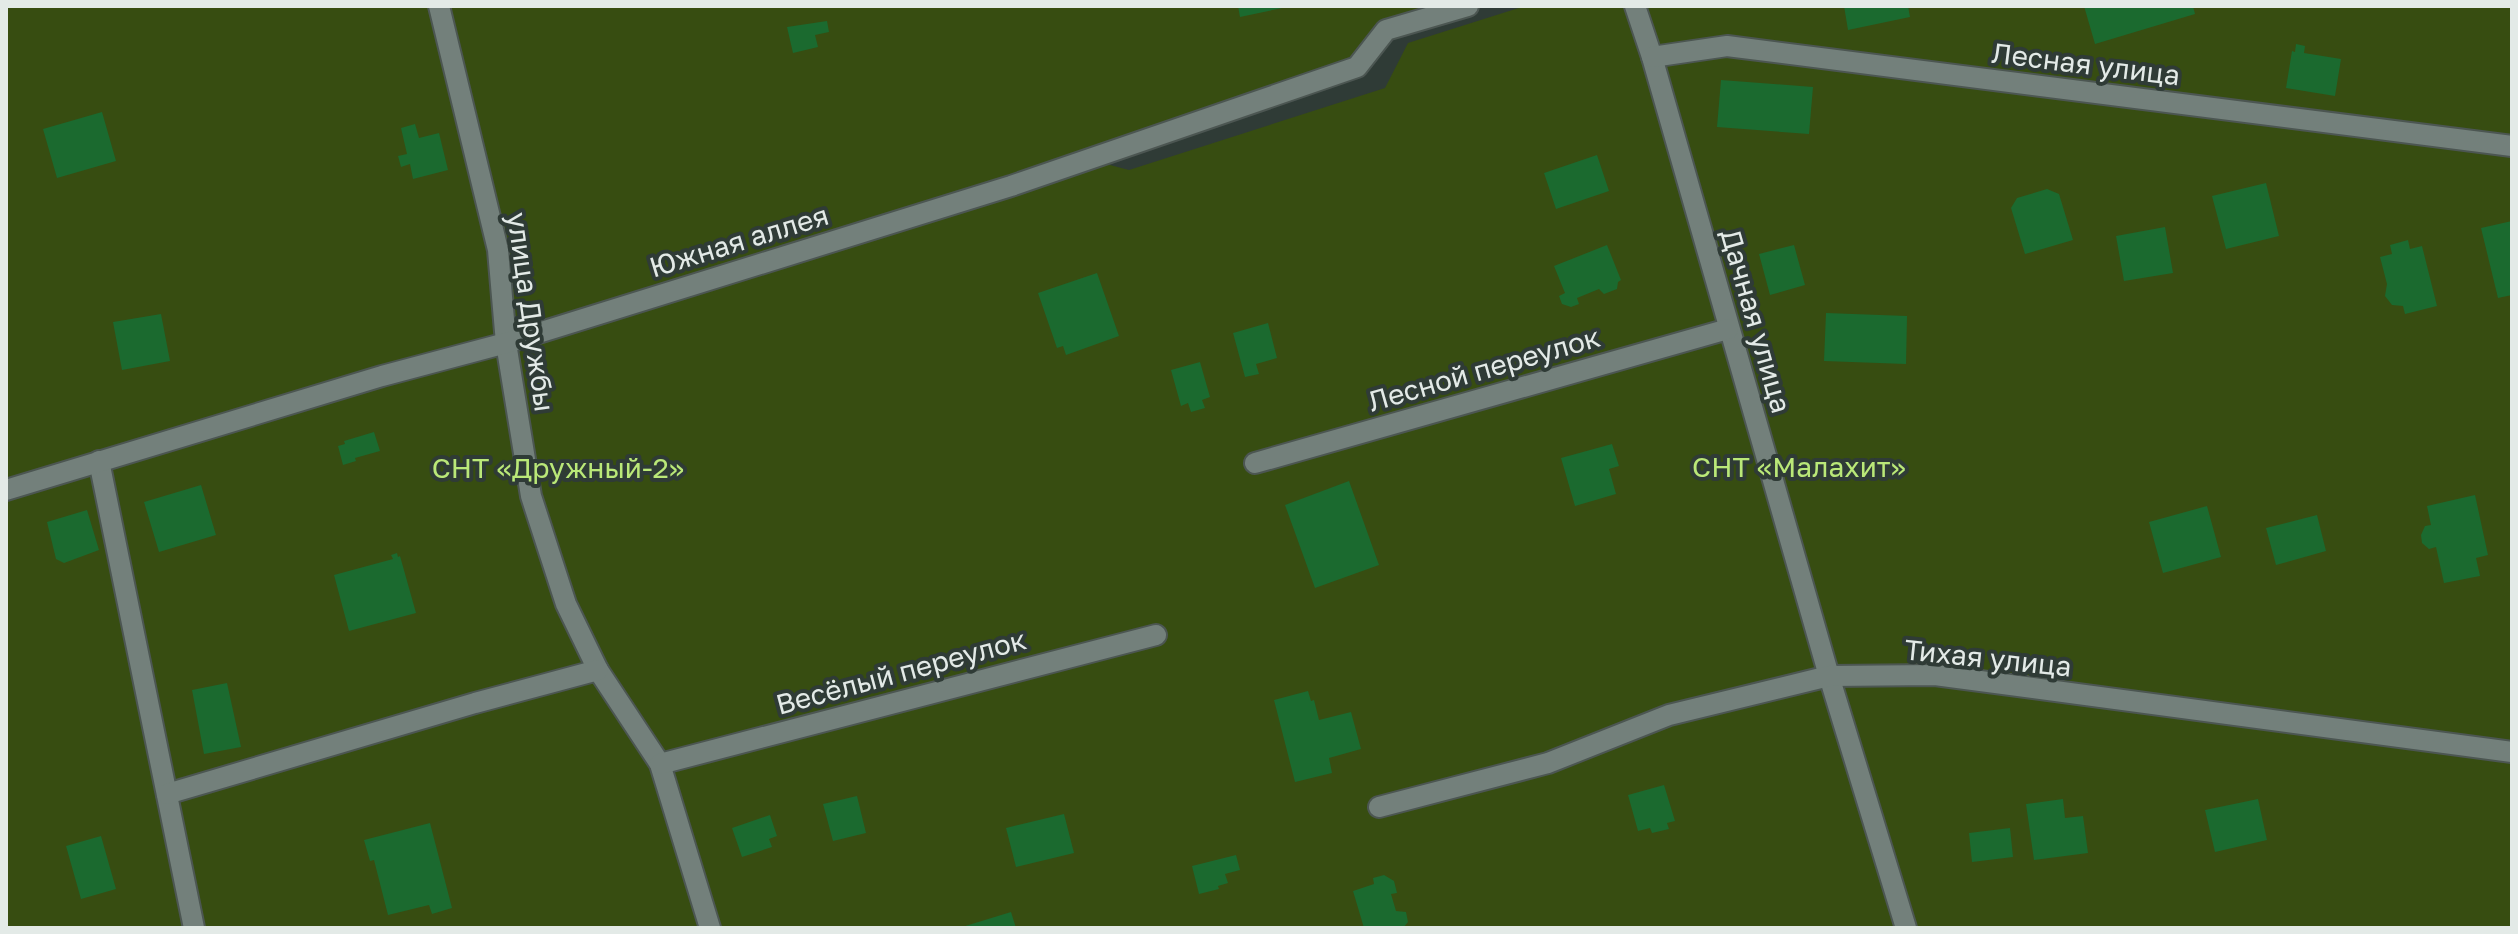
<svg xmlns="http://www.w3.org/2000/svg" width="2518" height="934" font-family="'Golos Text',sans-serif">
  <rect width="100%" height="100%" fill="#2f3b36"/>
  <!-- green -->
  <path fill="#374d11" d="M6 6H1468L1386 30 1357 67 1087 159 1129 170 1385 88 1408 43 1525 6H2512V928H6Z"/>
  <!-- building -->
  <g fill="#1b6a2f">
    <path d="M1238 6H1287V7L1240 17Z"/>
    <path d="M1844 6H1908L1910 17 1848 30Z"/>
    <path d="M2084 6H2193L2195 14 2095 44Z"/>
    <path d="M827 21 829 32 815 35 818 47 793 53 787 27Z"/>
    <path d="M2296 44 2305 46 2304 53 2341 59 2335 96 2286 88 2292 51 2295 52Z"/>
    <path d="M1721 80 1813 87 1809 134 1717 127Z"/>
    <path d="M102 112 116 161 57 178 43 129Z"/>
    <path d="M415 124 419 138 439 133 448 170 413 179 410 164 401 167 398 156 407 154 401 128Z"/>
    <path d="M1597 155 1609 191 1556 209 1544 173Z"/>
    <path d="M2266 183 2279 236 2226 249 2212 196Z"/>
    <path d="M2047 189 2059 194 2073 240 2025 254 2011 208 2017 198Z"/>
    <path d="M2512 221V295L2498 298 2481 228Z"/>
    <path d="M2165 227 2173 273 2124 281 2116 236Z"/>
    <path d="M2408 240 2410 249 2422 246 2437 306 2405 314 2403 306 2392 305 2385 296 2387 284 2380 257 2392 254 2390 245Z"/>
    <path d="M1607 245 1621 280 1618 282 1617 289 1604 294 1599 289 1577 298 1579 304 1571 307 1562 304 1559 296 1565 293 1554 266Z"/>
    <path d="M1794 245 1805 285 1770 295 1759 254Z"/>
    <path d="M1097 273 1119 336 1066 355 1063 346 1057 348 1038 293Z"/>
    <path d="M1826 313 1907 316 1906 364 1824 361Z"/>
    <path d="M161 314 170 361 122 370 113 322Z"/>
    <path d="M1268 323 1277 358 1256 364 1259 374 1245 377 1233 333Z"/>
    <path d="M1200 362 1210 397 1202 400 1205 408 1191 412 1188 403 1181 406 1171 370Z"/>
    <path d="M374 432 380 451 355 458 356 461 343 465 338 446 345 444 344 441Z"/>
    <path d="M1612 444 1619 466 1609 469 1616 494 1575 506 1561 458Z"/>
    <path d="M1349 481 1379 565 1315 588 1285 505Z"/>
    <path d="M201 485 216 535 159 552 144 502Z"/>
    <path d="M2475 495 2488 555 2476 558 2480 576 2444 583 2436 547 2429 549 2422 543 2421 535 2425 526 2431 525 2427 506Z"/>
    <path d="M2207 506 2221 557 2163 573 2149 522Z"/>
    <path d="M87 510 99 550 64 563 56 559 47 522Z"/>
    <path d="M2317 515 2326 551 2276 565 2266 528Z"/>
    <path d="M397 553 398 557 400 556 416 613 349 631 334 575 393 559 391 555Z"/>
    <path d="M227 683 241 747 204 754 192 690Z"/>
    <path d="M1308 691 1311 701 1314 700 1319 720 1351 712 1361 749 1329 758 1332 773 1295 782 1274 700Z"/>
    <path d="M1664 785 1675 821 1667 823 1669 829 1652 833 1650 828 1638 831 1628 795Z"/>
    <path d="M857 796 866 833 833 841 823 804Z"/>
    <path d="M2063 799 2065 818 2083 816 2088 853 2034 860 2026 804Z"/>
    <path d="M2258 799 2267 840 2215 852 2205 810Z"/>
    <path d="M1064 814 1074 853 1016 867 1006 828Z"/>
    <path d="M770 815 777 836 769 839 772 847 742 857 732 828Z"/>
    <path d="M430 823 452 908 432 914 429 905 388 915 374 860 370 861 364 840Z"/>
    <path d="M2010 828 2013 857 1972 862 1969 833Z"/>
    <path d="M101 836 116 889 81 899 66 846Z"/>
    <path d="M1236 855 1240 870 1225 874 1228 883 1218 886 1219 889 1199 894 1192 866Z"/>
    <path d="M1384 875 1394 881 1397 893 1391 894 1396 911 1406 912 1408 922 1403 928H1364L1353 891 1374 884 1373 878Z"/>
    <path d="M1011 912 1016 928H962V927Z"/>
  </g>
  <g fill="none" stroke-linecap="round" stroke-linejoin="round">
    <!-- minor casing -->
    <g stroke="#4c5652" stroke-width="24">
      <g id="minor">
        <path d="M439 6 498 250 506 343 531 496 566 604 598 670 660 764 710 928"/>
        <path d="M1635 6 1652 57 1829 676 1906 928"/>
        <path d="M1652 57 1727 46 2512 146"/>
        <path d="M99 461 194 928"/>
        <path d="M1255 463 1728 329"/>
        <path d="M6 490 382 376 506 343 1011 186 1357 67 1386 30 1468 6"/>
        <path d="M660 764 1156 635"/>
        <path d="M167 794 475 703 598 670"/>
        <path d="M1379 807 1548 763 1669 715 1829 676 1935 675 2512 752"/>
      </g>
    </g>
    <!-- minor -->
    <use href="#minor" stroke="#73807b" stroke-width="20"/>
  </g>
  <g text-anchor="middle" stroke-width="8" stroke-linejoin="round" paint-order="stroke">
    <!-- street labels -->
    <g font-size="28" fill="#e3eae7" stroke="#2f3b36">
      <text transform="translate(2086 64) rotate(7)" y="10">Лесная улица</text>
      <text transform="translate(739 241) rotate(-17)" y="10">Южная аллея</text>
      <text transform="translate(531 312) rotate(82)" y="10">улица Дружбы</text>
      <text transform="translate(1756 321) rotate(74)" y="10">Дачная улица</text>
      <text transform="translate(1484 369) rotate(-16)" y="10">Лесной переулок</text>
      <text transform="translate(1988 658) rotate(6)" y="10">Тихая улица</text>
      <text transform="translate(901 672) rotate(-15)" y="10">Весёлый переулок</text>
    </g>
    <!-- park labels -->
    <g font-size="28" fill="#bae878" stroke="#2f3b36">
      <text x="1799" y="477">СНТ «Малахит»</text>
      <text x="558" y="478">СНТ «Дружный-2»</text>
    </g>
  </g>
  <!-- border -->
  <rect width="2518" height="934" fill="none" stroke="#e3eae7" stroke-width="16"/>
</svg>
